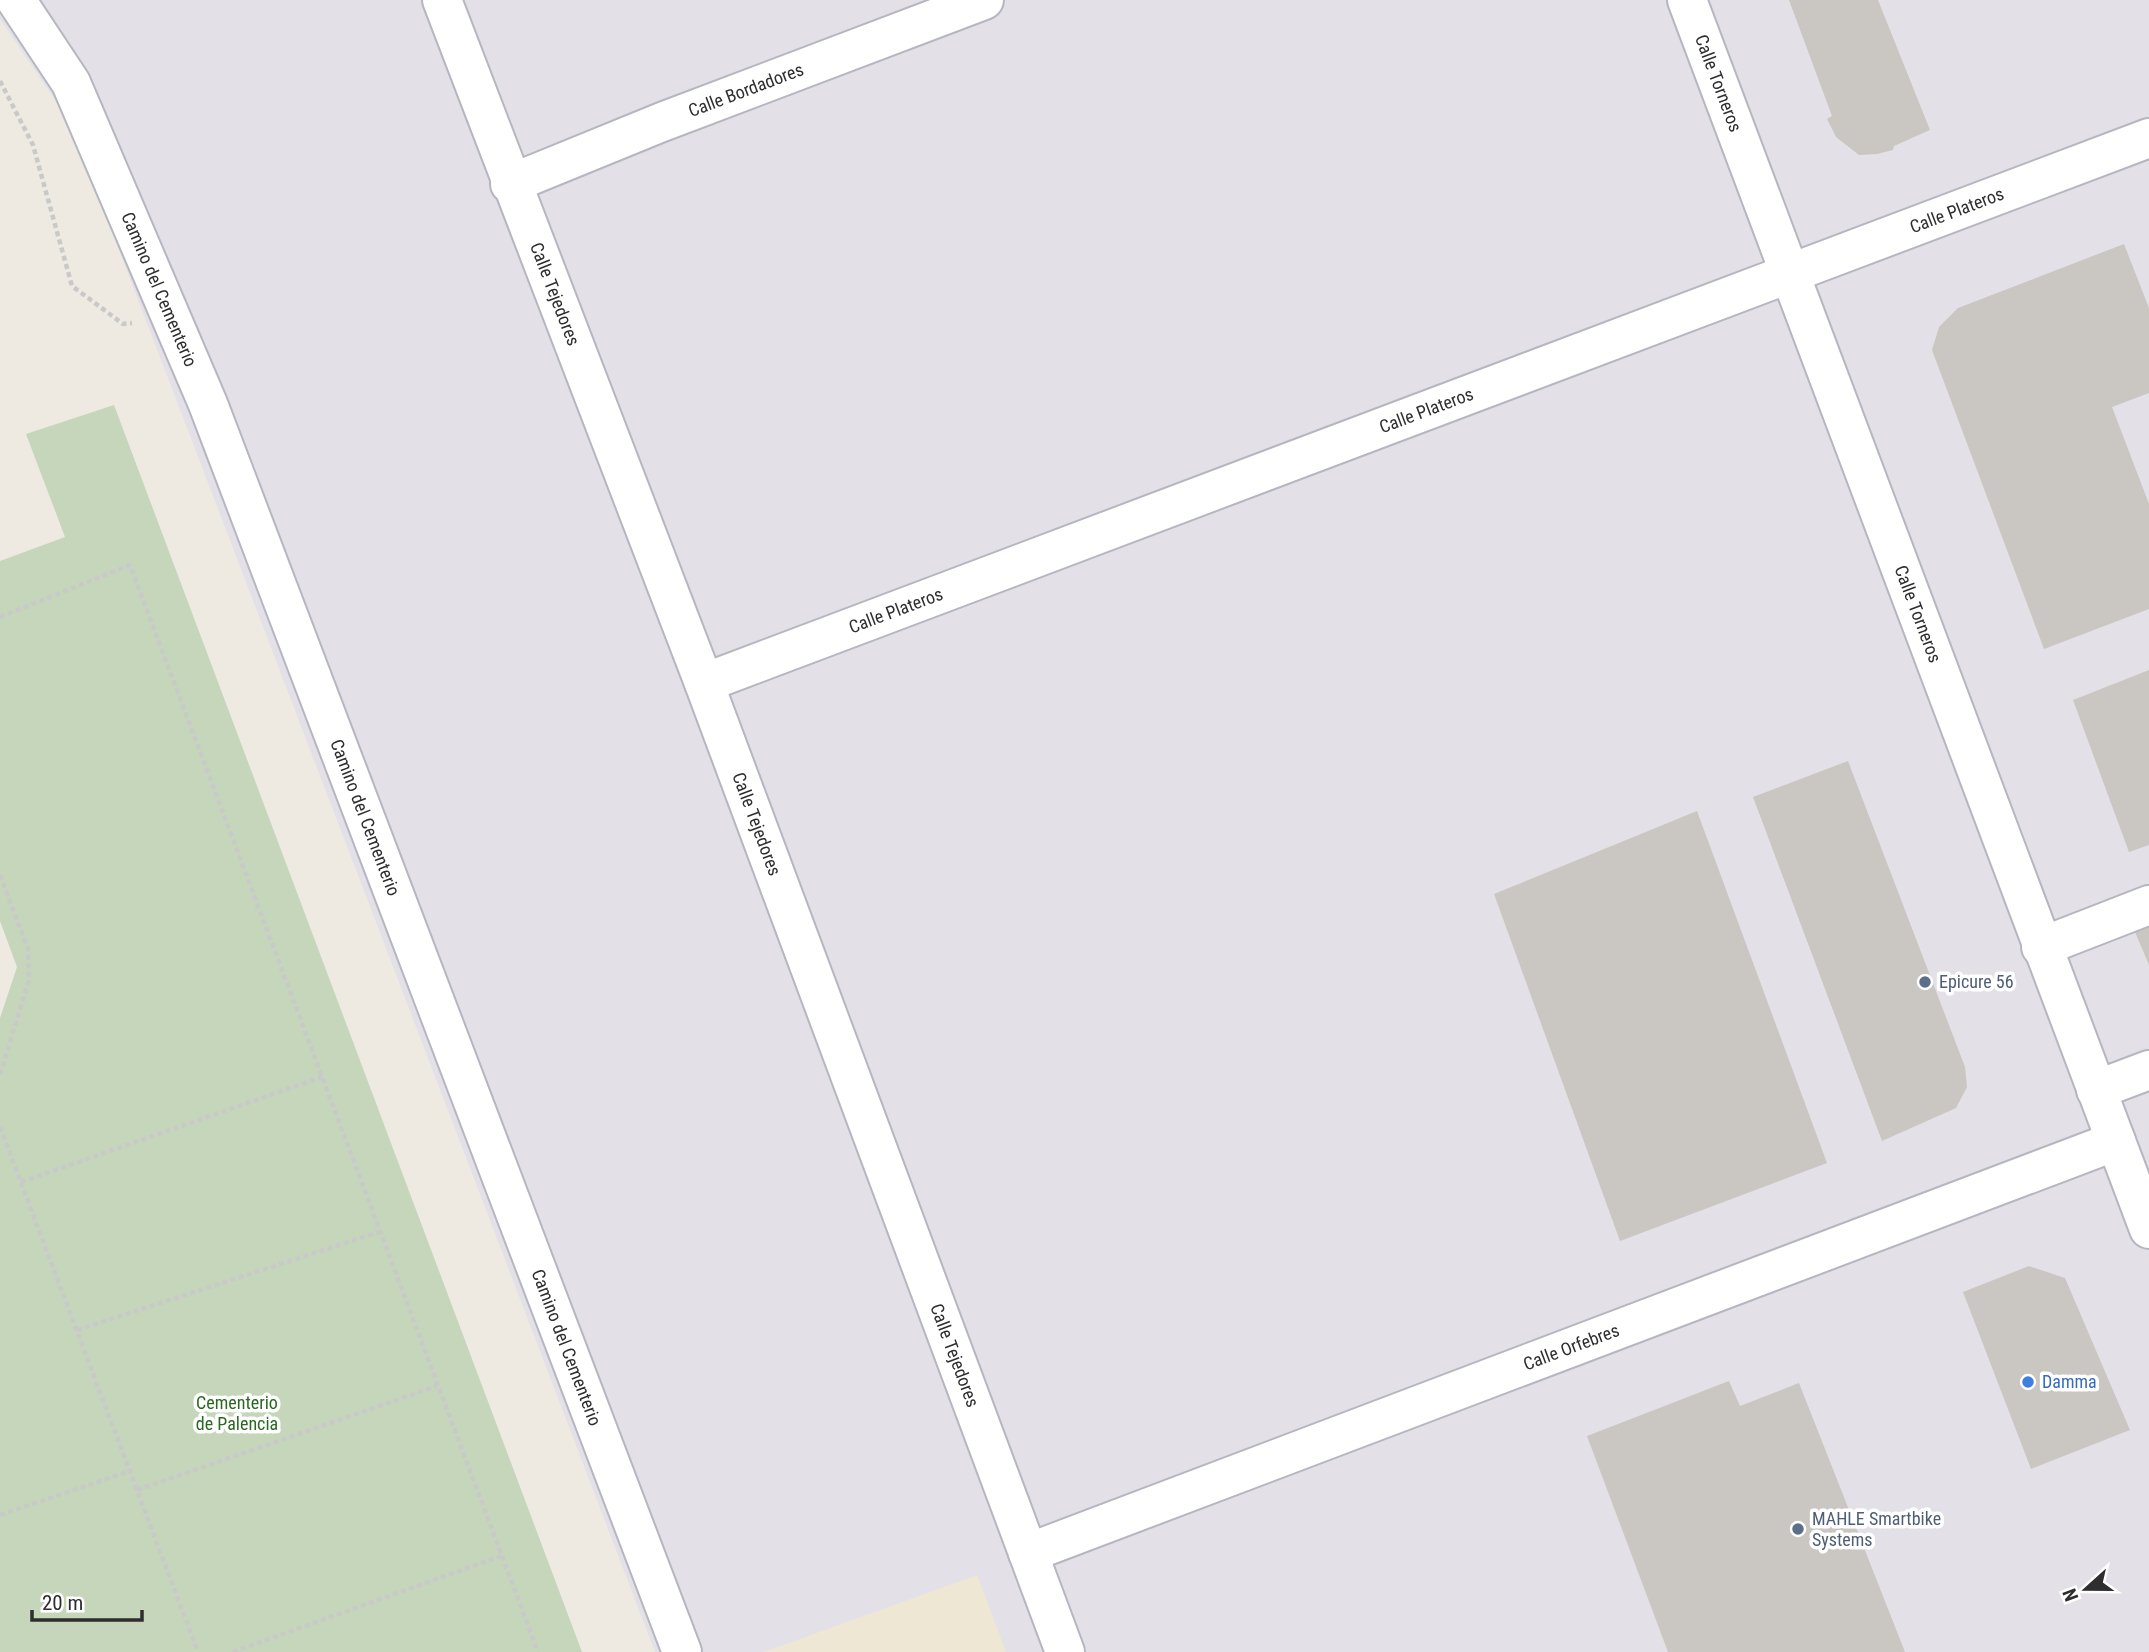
<svg xmlns="http://www.w3.org/2000/svg" width="2149" height="1652" font-family="'Roboto Condensed',sans-serif">
  <rect width="100%" height="100%" fill="#eeeae2"/>
  <!-- industrial -->
  <path fill="#e3e1e7" d="M0 0H2149V1652H655L70 122 0 19Z"/>
  <!-- education -->
  <path fill="#eee7d3" d="M977 1575 1006 1652H763H764Z"/>
  <!-- cemetery -->
  <path fill="#c5d6ba" d="M114 405 582 1652H0V1018L17 967 0 921V561L65 537 26 434Z"/>
  <!-- building -->
  <g fill="#cac6c1">
    <path d="M1789 0H1878L1930 130 1894 146 1893 150 1877 154 1859 155 1836 137 1827 119 1832 116Z"/>
    <path d="M2124 244 2149 308V393L2112 407 2149 504V609L2044 649 1932 350 1939 327 1958 308Z"/>
    <path d="M2149 670V845L2129 852 2073 700Z"/>
    <path d="M1848 761 1965 1067 1967 1087 1956 1108 1882 1141 1753 797Z"/>
    <path d="M1697 811 1827 1163 1620 1241 1494 894Z"/>
    <path d="M2149 926V965L2135 932Z"/>
    <path d="M2029 1266 2065 1278 2130 1430 2031 1469 1963 1292Z"/>
    <path d="M1729 1381 1740 1406 1799 1383 1905 1652H1668L1587 1436Z"/>
  </g>
  <g fill="none" stroke-linecap="round" stroke-linejoin="round">
    <!-- minor casing -->
    <g stroke="#b5b6c0" stroke-width="42">
      <g id="minor">
        <path id="s1" d="M16 0 71 83 208 404 682 1652"/>
        <path id="s2" d="M442 0 704 683 1065 1652"/>
        <path id="s3" d="M1687 0 2149 1229"/>
        <path id="s4" d="M510 184 662 122 984 0"/>
        <path id="s5" d="M704 683 2149 138"/>
        <path d="M2041 947 2149 905"/>
        <path d="M2096 1090 2149 1070"/>
        <path id="s6" d="M1028 1553 2116 1141"/>
      </g>
    </g>
    <!-- path -->
    <g stroke="#c9c9c9" stroke-width="4.5" stroke-dasharray="5 3.5" stroke-linecap="butt">
      <path d="M0 81 33 145 72 286 123 324 132 323"/>
      <path d="M0 617 130 565 538 1652"/>
      <path d="M0 875 28 949 29 980 0 1075"/>
      <path d="M0 1127 198 1652"/>
      <path d="M21 1182 322 1077"/>
      <path d="M77 1330 379 1232"/>
      <path d="M137 1490 437 1386"/>
      <path d="M0 1515 130 1471"/>
      <path d="M233 1652 501 1556"/>
    </g>
    <!-- minor -->
    <use href="#minor" stroke="#fff" stroke-width="38"/>
  </g>
  <!-- markers -->
  <g fill="#5c6f8a" stroke="#fff" stroke-width="2.5">
    <circle cx="1925" cy="982" r="7"/>
    <circle cx="1798" cy="1529" r="7"/>
  </g>
  <circle fill="#3f7fe0" stroke="#fff" stroke-width="2.5" cx="2028" cy="1382" r="7"/>
  <g text-anchor="middle" stroke-width="7" stroke-linejoin="round" paint-order="stroke">
    <!-- street labels -->
    <g font-size="18" fill="#2e2e2e" stroke="#fff">
      <text dy="6" stroke="none"><textPath href="#s3" startOffset="89">Calle Torneros</textPath></text>
      <text dy="6" stroke="none"><textPath href="#s4" startOffset="254">Calle Bordadores</textPath></text>
      <text dy="6" stroke="none"><textPath href="#s5" startOffset="1339">Calle Plateros</textPath></text>
      <text dy="6" stroke="none"><textPath href="#s1" startOffset="324">Camino del Cementerio</textPath></text>
      <text dy="6" stroke="none"><textPath href="#s2" startOffset="315">Calle Tejedores</textPath></text>
      <text dy="6" stroke="none"><textPath href="#s5" startOffset="772">Calle Plateros</textPath></text>
      <text dy="6" stroke="none"><textPath href="#s5" startOffset="205">Calle Plateros</textPath></text>
      <text dy="6" stroke="none"><textPath href="#s3" startOffset="656">Calle Torneros</textPath></text>
      <text dy="6" stroke="none"><textPath href="#s1" startOffset="891">Camino del Cementerio</textPath></text>
      <text dy="6" stroke="none"><textPath href="#s2" startOffset="882">Calle Tejedores</textPath></text>
      <text dy="6" stroke="none"><textPath href="#s1" startOffset="1458">Camino del Cementerio</textPath></text>
      <text dy="6" stroke="none"><textPath href="#s6" startOffset="581">Calle Orfebres</textPath></text>
      <text dy="6" stroke="none"><textPath href="#s2" startOffset="1449">Calle Tejedores</textPath></text>
    </g>
    <!-- service labels -->
    <g font-size="18" fill="#4e5e75" stroke="#fff" text-anchor="start">
      <text x="1939" y="988">Epicure 56</text>
      <text x="1812" y="1525">MAHLE Smartbike<tspan x="1812" dy="21">Systems</tspan></text>
    </g>
    <!-- shop labels -->
    <g font-size="18" fill="#366cbe" stroke="#fff" text-anchor="start">
      <text x="2042" y="1388">Damma</text>
    </g>
    <!-- park labels -->
    <g font-size="18" fill="#296821" stroke="#fff">
      <text x="237" y="1409">Cementerio<tspan x="237" dy="21">de Palencia</tspan></text>
    </g>
  </g>
  <!-- north arrow -->
  <g transform="translate(2086 1589) rotate(249)" stroke="#ffffff" stroke-width="5" paint-order="stroke">
  <path d="M0-5L12 26L0 18L-12 26Z" fill="#2e2e2e"/>
  <text y="-10" font-size="19" font-weight="bold" text-anchor="middle" fill="#2e2e2e">N</text>
  </g>
  <!-- scale -->
  <path d="M32 1610v10h110v-10" fill="none" stroke="#2e2e2e" stroke-width="3.5"/>
  <text x="42" y="1610" font-size="21" fill="#2e2e2e" stroke="#ffffff" stroke-width="5" paint-order="stroke">20 m</text>
</svg>
